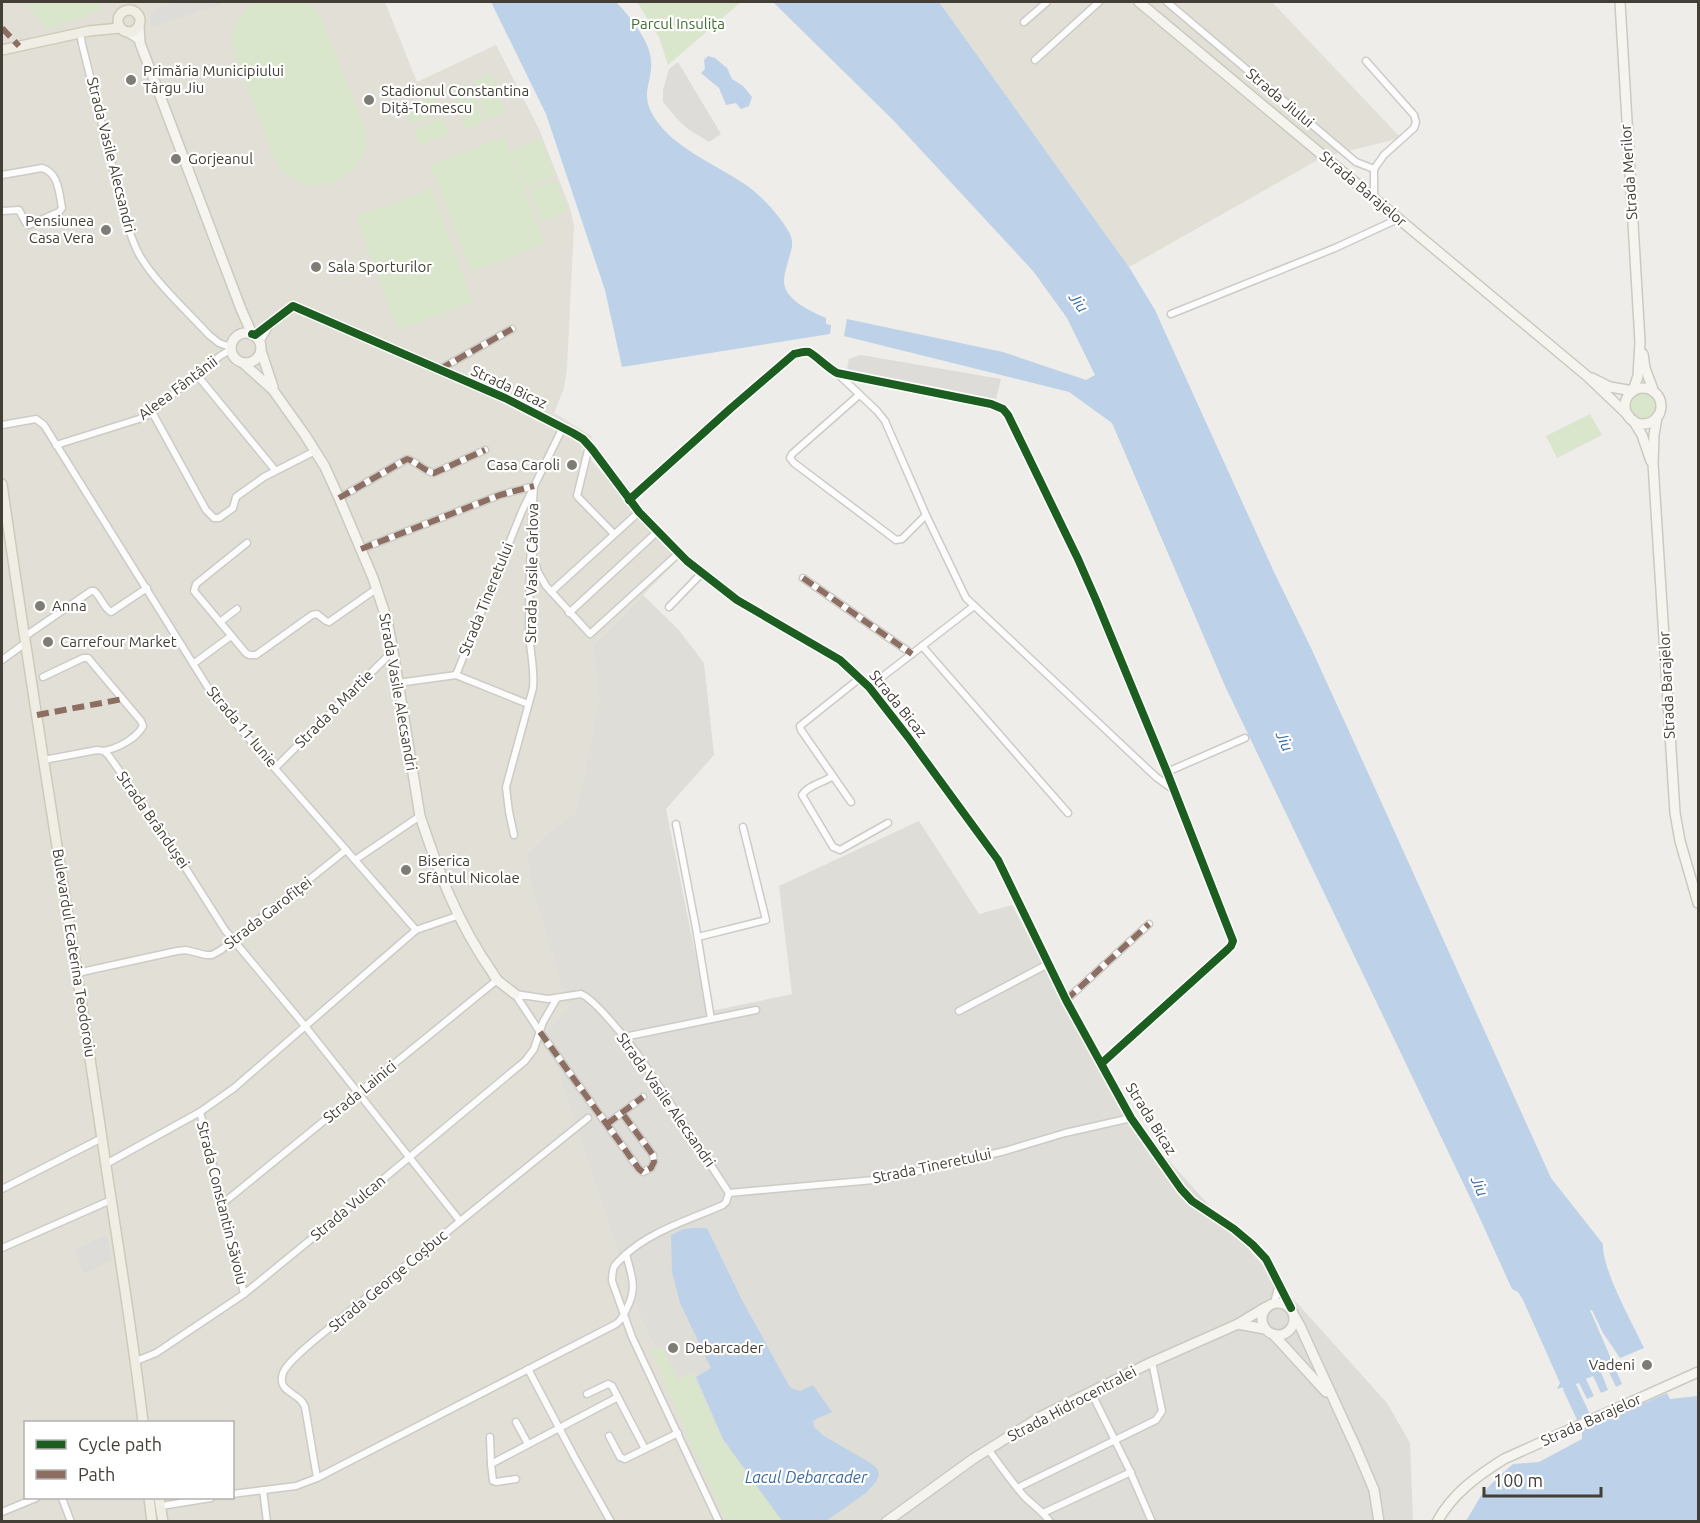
<svg xmlns="http://www.w3.org/2000/svg" width="1700" height="1523" font-family="Ubuntu,sans-serif">
  <rect width="100%" height="100%" fill="#eeede9"/>
  <!-- residential -->
  <g fill="#e1dfd6" fill-rule="evenodd">
    <path d="M2 2H385L417 82 496 45 539 129 570 208 574 226 567 368 564 388 554 413 593 437 581 449 679 559 593 645 599 701 576 812 549 832 526 854 532 888 568 1008 545 1033 636 1308 737 1521 2 1522ZM26 1422H232V1498H26Z"/>
    <path d="M939 2H1272L1401 138 1323 157 1129 267Z"/>
  </g>
  <!-- industrial -->
  <path fill="#dfddd8" d="M643 595 678 629 704 663 714 755 666 809 707 1012 792 994 779 886 919 821 979 914 1012 905 1117 1103 1387 1403 1410 1443 1413 1521H737L636 1308 545 1033 568 1008 532 888 526 854 549 832 576 812 599 701 593 645Z"/>
  <!-- green -->
  <g fill="#d9e6cb">
    <path d="M24 2H100L103 11 47 29Z"/>
    <path d="M257 2H308L320 14 366 131C366 137 367 145 365 150 357 175 330 191 304 184 293 181 285 173 277 166L232 47C233 25 238 13 257 2Z"/>
    <path d="M637 2H741L668 65 659 37Z"/>
    <path d="M492 74 506 113 487 120 473 81Z"/>
    <path d="M469 83 484 122 466 129 451 89Z"/>
    <path d="M435 96 441 112 412 124 405 108Z"/>
    <path d="M443 118 450 134 420 145 414 130Z"/>
    <path d="M504 137 545 244 471 272 430 165Z"/>
    <path d="M541 139 555 175 525 187 511 151Z"/>
    <path d="M555 179 568 211 542 222 529 190Z"/>
    <path d="M431 189 473 302 398 330 356 217Z"/>
    <circle cx="1644" cy="406" r="13"/>
    <path d="M1590 414 1602 435 1557 458 1546 436Z"/>
    <path d="M662 1346 678 1380 692 1373 722 1439 782 1521H726L690 1442 651 1350Z"/>
  </g>
  <!-- parking -->
  <g fill="#dddcd8">
    <path d="M177 2H223L221 4 151 27 150 16 156 9Z"/>
    <path d="M678 62 721 134 709 142 688 129 678 120 663 102V90L669 69Z"/>
    <path d="M861 355 1001 379 996 399 847 369 849 359Z"/>
    <path d="M107 1235 112 1259 84 1274 74 1250Z"/>
  </g>
  <!-- water -->
  <g fill="#bdd2e8">
    <path d="M491 2H616C629 15 650 41 651 60 653 83 639 93 654 117 673 148 717 165 746 185 762 196 779 215 789 232 793 240 793 246 790 254 788 263 784 273 784 281 784 300 812 312 826 318V324L831 325 830 334 622 367 605 290 546 114Z"/>
    <path d="M773 2H939L1129 267 1155 310 1164 330 1274 572 1311 648 1369 775 1551 1178 1603 1244C1602 1270 1632 1322 1644 1348L1620 1358 1603 1333 1592 1310H1590L1622 1384 1616 1387 1608 1370 1601 1372 1608 1390 1601 1393 1593 1376 1586 1379 1594 1396 1587 1399 1579 1383 1573 1385 1581 1402 1573 1406 1564 1387 1557 1389 1560 1383 1523 1300 1518 1292 1512 1289 1477 1212 1225 686 1112 423 1069 392 844 336 847 319 1003 352 1086 380 1095 375 1067 318 1033 271 894 121Z"/>
    <path d="M708 56 715 58 727 68 732 79 743 86 752 97 749 106 741 109 736 103 726 105 719 88 701 73 705 69 704 60Z"/>
    <path d="M693 1228H707L742 1300 787 1382 791 1388 800 1391 813 1385 832 1412 816 1419 813 1422 814 1427 824 1436 867 1461 877 1468 879 1475 876 1482 866 1493 826 1521H782L723 1439 696 1377 711 1368 680 1303 672 1272 671 1235 684 1229Z"/>
    <path d="M1667 1393 1670 1399 1698 1396V1521H1466L1482 1494 1498 1477 1513 1464 1539 1462 1582 1439V1430Z"/>
  </g>
  <g fill="none" stroke-linecap="round" stroke-linejoin="round">
    <!-- river -->
    <path stroke="#bdd2e8" stroke-width="14" d="M1570 1388 1596 1444"/>
    <!-- street casing -->
    <g stroke="#cccbc6" stroke-width="9">
      <g id="street">
        <path d="M1167 2 1356 162 1374 169V199"/>
        <path d="M1024 22 1047 2"/>
        <path d="M80 32 82 44 125 217C129 230 133 244 140 256 156 283 188 312 209 335L219 343 230 347"/>
        <path d="M1035 60 1099 2"/>
        <path d="M1366 61 1414 115 1416 122 1414 128 1384 155 1374 169"/>
        <path d="M2 175 42 168C59 173 59 193 62 208L59 212 29 225 26 223 19 210 2 211"/>
        <path d="M1171 314 1335 248 1398 219"/>
        <path d="M255 335 293 306 505 398 573 433 583 439 592 449 639 512 687 561 737 600 840 660 869 687 908 737 998 860 1066 1000 1131 1118 1181 1189 1192 1201 1234 1229 1253 1245 1266 1259 1291 1308"/>
        <path d="M260 342 268 328"/>
        <path d="M440 369 512 329"/>
        <path d="M838 374 877 411 885 421 926 515 966 598 1156 777 1174 790"/>
        <path d="M197 375 275 470"/>
        <path d="M859 395 792 454 790 458 794 463 896 540 902 539 926 515"/>
        <path d="M152 412 206 510 214 518H219L233 508 236 497 264 477 315 451"/>
        <path d="M2 425 36 419 44 425 207 686 223 709 416 930"/>
        <path d="M56 445 139 419 146 416 220 356 230 350"/>
        <path d="M589 446 577 496 614 534"/>
        <path d="M339 498 407 459C417 462 424 471 434 473L485 450"/>
        <path d="M629 500 730 409 794 354C798 353 804 351 809 352 815 355 828 368 837 373L991 404 1003 409 1008 415 1078 559 1096 600 1167 772 1233 941 1231 946 1227 950 1102 1063"/>
        <path d="M361 549 500 495 534 486C531 533 529 580 529 627 529 648 535 667 533 688L506 787 509 812 514 835"/>
        <path d="M532 552 538 572 546 586 590 634 679 553"/>
        <path d="M803 578 912 654"/>
        <path d="M551 592 639 512"/>
        <path d="M669 607 702 573"/>
        <path d="M237 609 220 622 245 652C248 656 251 655 256 655L312 615 317 614 326 621 329 622 376 589"/>
        <path d="M569 613 658 531"/>
        <path d="M220 622 194 591 196 584 247 543"/>
        <path d="M24 637 91 591H94C101 597 103 607 111 612L147 588"/>
        <path d="M922 646 1068 813"/>
        <path d="M2 660 24 644"/>
        <path d="M193 664 231 636"/>
        <path d="M456 675 522 511 563 427"/>
        <path d="M43 677 83 658H88L141 721 143 726C136 739 118 748 104 751"/>
        <path d="M398 683 456 675 528 704"/>
        <path d="M869 687 974 606"/>
        <path d="M44 760 97 750 104 751 109 756 164 834 225 930 305 1026 460 1221"/>
        <path d="M275 768 393 651"/>
        <path d="M1167 772 1245 738"/>
        <path d="M833 776C823 783 808 785 802 795L833 847 840 850 888 823"/>
        <path d="M851 802 801 730 800 726 860 678"/>
        <path d="M676 824 696 928 711 1019"/>
        <path d="M355 860 420 816"/>
        <path d="M698 937 766 920 743 827"/>
        <path d="M77 973 177 951 186 950 206 955H212L221 950 346 850"/>
        <path d="M1066 1000 1149 924"/>
        <path d="M959 1011 1048 964"/>
        <path d="M624 1037 756 1010"/>
        <path d="M200 1112 244 1294"/>
        <path d="M622 1113 653 1155 654 1162 651 1168 643 1172 639 1169 540 1032 515 994 548 999 581 994C595 999 631 1045 641 1059L729 1193 726 1202 723 1205C689 1220 650 1231 623 1257 620 1260 616 1263 614 1267 612 1272 612 1276 612 1281L632 1337 719 1522"/>
        <path d="M607 1124 643 1097"/>
        <path d="M106 1164 200 1112 234 1088 416 930 457 916"/>
        <path d="M2 1189 102 1138"/>
        <path d="M729 1193 885 1179 1005 1151 1065 1133 1131 1118"/>
        <path d="M222 1204 497 980"/>
        <path d="M2 1248 111 1200"/>
        <path d="M1274 1303 1279 1284"/>
        <path d="M136 1361 156 1353 244 1294 310 1240 525 1061 534 1049 543 1022 557 998"/>
        <path d="M528 1369 575 1458 611 1522"/>
        <path d="M1091 1392 1129 1469 1152 1522"/>
        <path d="M587 1394 608 1384 612 1386 645 1449"/>
        <path d="M516 1422 528 1444"/>
        <path d="M609 1436 620 1457 625 1459 678 1433"/>
        <path d="M490 1437 491 1464"/>
        <path d="M988 1449C999 1464 1010 1480 1023 1495 1031 1504 1043 1511 1050 1522"/>
        <path d="M317 1478 305 1407C300 1392 276 1393 283 1373 288 1359 330 1328 343 1317 424 1250 506 1184 588 1118"/>
        <path d="M516 1479 496 1482 493 1481 491 1464 618 1397"/>
        <path d="M1017 1488 1156 1420 1162 1411 1152 1362"/>
        <path d="M263 1490 267 1522"/>
        <path d="M232 1494 296 1486 317 1478 616 1324C622 1320 624 1314 627 1308 638 1287 631 1275 626 1254"/>
        <path d="M62 1498 71 1522"/>
        <path d="M161 1506 211 1498"/>
        <path d="M2 1512 36 1498"/>
        <path d="M1043 1513 1131 1472"/>
      </g>
    </g>
    <!-- secondary casing -->
    <g stroke="#cccac0" stroke-width="12">
      <g id="secondary">
        <path d="M1139 2 1587 376 1629 416"/>
        <path d="M139 27 140 43 241 309 252 334"/>
        <path d="M128 32 139 39"/>
        <circle cx="246" cy="348" r="15"/>
        <path d="M261 351 273 387"/>
        <path d="M1643 354 1645 368 1654 392"/>
        <path d="M243 363 273 390 305 435 325 467 339 498 373 578 387 620 393 651 420 816C439 873 457 922 492 972L497 980 515 994"/>
        <path d="M1592 378 1610 387 1633 391 1638 376 1640 342 1620 2"/>
        <circle cx="1643" cy="406" r="18"/>
        <path d="M1657 417 1654 435 1653 463 1675 813 1680 841 1698 903"/>
        <path d="M1633 420 1642 435 1651 461"/>
        <circle cx="1278" cy="1319" r="16"/>
        <path d="M1295 1317 1300 1326 1357 1450 1374 1490 1379 1522"/>
        <path d="M1238 1324 1265 1329"/>
        <path d="M1273 1334 1326 1392"/>
        <path d="M886 1522 973 1459 1040 1417 1152 1362 1238 1324 1266 1307"/>
        <path d="M1437 1522C1452 1494 1477 1476 1504 1459L1698 1372"/>
      </g>
    </g>
    <!-- primary casing -->
    <g stroke="#cecab8" stroke-width="12">
      <g id="primary">
        <circle cx="129" cy="21" r="11"/>
        <path d="M2 50 89 31 120 28"/>
        <path d="M2 484C33 703 70 921 102 1139 116 1234 132 1328 143 1422"/>
        <path d="M149 1498 152 1522"/>
        <path d="M159 1498 163 1522"/>
      </g>
    </g>
    <!-- street -->
    <use href="#street" stroke="#fcfcfc" stroke-width="6"/>
    <!-- secondary -->
    <use href="#secondary" stroke="#f5f4ee" stroke-width="9"/>
    <!-- primary -->
    <use href="#primary" stroke="#efede4" stroke-width="9"/>
    <!-- quiet -->
    <g stroke="#8d6e63" stroke-width="6" stroke-dasharray="12 6" stroke-linecap="butt">
      <path d="M2 28 19 46"/>
      <path d="M440 369 512 329"/>
      <path d="M339 498 407 459C417 462 424 471 434 473L485 450"/>
      <path d="M361 549 500 495 534 486"/>
      <path d="M803 578 912 654"/>
      <path d="M37 715 123 699"/>
      <path d="M1066 1000 1149 924"/>
      <path d="M540 1032 639 1169 643 1172 651 1168 654 1162 653 1155 622 1113"/>
      <path d="M607 1124 643 1097"/>
    </g>
    <!-- cycleway casing -->
    <g stroke="#fff" stroke-width="11">
      <g id="cycleway">
        <path d="M252 334 255 335 293 306 505 398 573 433 583 439 592 449 639 512 687 561 737 600 840 660 869 687 908 737 998 860 1066 1000 1131 1118 1181 1189 1192 1201 1234 1229 1253 1245 1266 1259 1291 1308"/>
        <path d="M629 500 730 409 794 354C798 353 804 351 809 352 815 355 828 368 837 373L991 404 1003 409 1008 415 1078 559 1096 600 1167 772 1233 941 1231 946 1227 950 1102 1063"/>
      </g>
    </g>
    <!-- cycleway -->
    <use href="#cycleway" stroke="#1b5e20" stroke-width="8"/>
  </g>
  <!-- markers -->
  <g fill="#7f7c75" stroke="#fff" stroke-width="2">
    <circle cx="131" cy="80" r="6"/>
    <circle cx="369" cy="100" r="6"/>
    <circle cx="176" cy="159" r="6"/>
    <circle cx="106" cy="230" r="6"/>
    <circle cx="316" cy="267" r="6"/>
    <circle cx="572" cy="465" r="6"/>
    <circle cx="40" cy="606" r="6"/>
    <circle cx="48" cy="642" r="6"/>
    <circle cx="406" cy="870" r="6"/>
    <circle cx="673" cy="1348" r="6"/>
    <circle cx="1647" cy="1365" r="6"/>
  </g>
  <g text-anchor="middle" stroke-width="4.5" stroke-linejoin="round" paint-order="stroke">
    <!-- park labels -->
    <g font-size="15" fill="#416d30" stroke="#fff">
      <text x="678" y="29">Parcul Insulița</text>
    </g>
    <!-- poi labels -->
    <g font-size="15" fill="#433f36" stroke="#fff" text-anchor="start">
      <text x="143" y="76">Primăria Municipiului<tspan x="143" dy="17">Târgu Jiu</tspan></text>
      <text x="381" y="96">Stadionul Constantina<tspan x="381" dy="17">Diță-Tomescu</tspan></text>
      <text x="188" y="164">Gorjeanul</text>
      <text x="94" y="226" text-anchor="end">Pensiunea<tspan x="94" dy="17">Casa Vera</tspan></text>
      <text x="328" y="272">Sala Sporturilor</text>
      <text x="560" y="470" text-anchor="end">Casa Caroli</text>
      <text x="52" y="611">Anna</text>
      <text x="60" y="647">Carrefour Market</text>
      <text x="418" y="866">Biserica<tspan x="418" dy="17">Sfântul Nicolae</tspan></text>
      <text x="685" y="1353">Debarcader</text>
      <text x="1635" y="1370" text-anchor="end">Vadeni</text>
    </g>
    <!-- street labels -->
    <g font-size="15" fill="#433f36" stroke="#fff">
      <text transform="translate(1280 98) rotate(40)" y="5">Strada Jiului</text>
      <text transform="translate(111 155) rotate(76)" y="5">Strada Vasile Alecsandri</text>
      <text transform="translate(1629 172) rotate(-94)" y="5">Strada Merilor</text>
      <text transform="translate(1363 189) rotate(40)" y="5">Strada Barajelor</text>
      <text transform="translate(509 387) rotate(25)" y="5">Strada Bicaz</text>
      <text transform="translate(178 388) rotate(-37)" y="5">Aleea Fântânii</text>
      <text transform="translate(532 573) rotate(-89)" y="5">Strada Vasile Cârlova</text>
      <text transform="translate(486 599) rotate(-68)" y="5">Strada Tineretului</text>
      <text transform="translate(1667 685) rotate(-93)" y="5">Strada Barajelor</text>
      <text transform="translate(398 692) rotate(80)" y="5">Strada Vasile Alecsandri</text>
      <text transform="translate(898 704) rotate(51)" y="5">Strada Bicaz</text>
      <text transform="translate(334 709) rotate(-45)" y="5">Strada 8 Martie</text>
      <text transform="translate(242 727) rotate(50)" y="5">Strada 11 Iunie</text>
      <text transform="translate(153 820) rotate(55)" y="5">Strada Brândușei</text>
      <text transform="translate(268 913) rotate(-38)" y="5">Strada Garofiței</text>
      <text transform="translate(74 953) rotate(81)" y="5">Bulevardul Ecaterina Teodoroiu</text>
      <text transform="translate(360 1092) rotate(-39)" y="5">Strada Lainici</text>
      <text transform="translate(666 1100) rotate(55)" y="5">Strada Vasile Alecsandri</text>
      <text transform="translate(1151 1119) rotate(58)" y="5">Strada Bicaz</text>
      <text transform="translate(932 1166) rotate(-12)" y="5">Strada Tineretului</text>
      <text transform="translate(222 1203) rotate(76)" y="5">Strada Constantin Săvoiu</text>
      <text transform="translate(348 1208) rotate(-40)" y="5">Strada Vulcan</text>
      <text transform="translate(388 1281) rotate(-40)" y="5">Strada George Coșbuc</text>
      <text transform="translate(1072 1404) rotate(-28)" y="5">Strada Hidrocentralei</text>
      <text transform="translate(1591 1420) rotate(-24)" y="5">Strada Barajelor</text>
    </g>
    <!-- water labels -->
    <g font-size="16" font-style="italic" fill="#3b6ca2" stroke="#fff">
      <text transform="translate(1079 302) rotate(54)" y="6">Jiu</text>
      <text transform="translate(1285 741) rotate(66)" y="6">Jiu</text>
      <text transform="translate(1480 1186) rotate(66)" y="6">Jiu</text>
      <text x="806" y="1483">Lacul Debarcader</text>
    </g>
  </g>
  <!-- border -->
  <rect width="1700" height="1523" fill="none" stroke="#433f36" stroke-width="6"/>
  <!-- legend -->
  <rect x="24" y="1421" width="210" height="78" fill="#ffffff" stroke="#b4b2af" stroke-width="1.5"/>
  <rect x="36" y="1440" width="30" height="9" fill="#1b5e20" stroke="#b4b2af" stroke-width="1.5"/>
  <text x="78" y="1451" font-size="18" fill="#433f36">Cycle path</text>
  <rect x="36" y="1470" width="30" height="9" fill="#8d6e63" stroke="#b4b2af" stroke-width="1.5"/>
  <text x="78" y="1481" font-size="18" fill="#433f36">Path</text>
  <!-- scale -->
  <path d="M1484 1487v9h117v-9" fill="none" stroke="#433f36" stroke-width="3"/>
  <text x="1493" y="1487" font-size="18" fill="#433f36" stroke="#ffffff" stroke-width="4.5" paint-order="stroke">100 m</text>
</svg>
